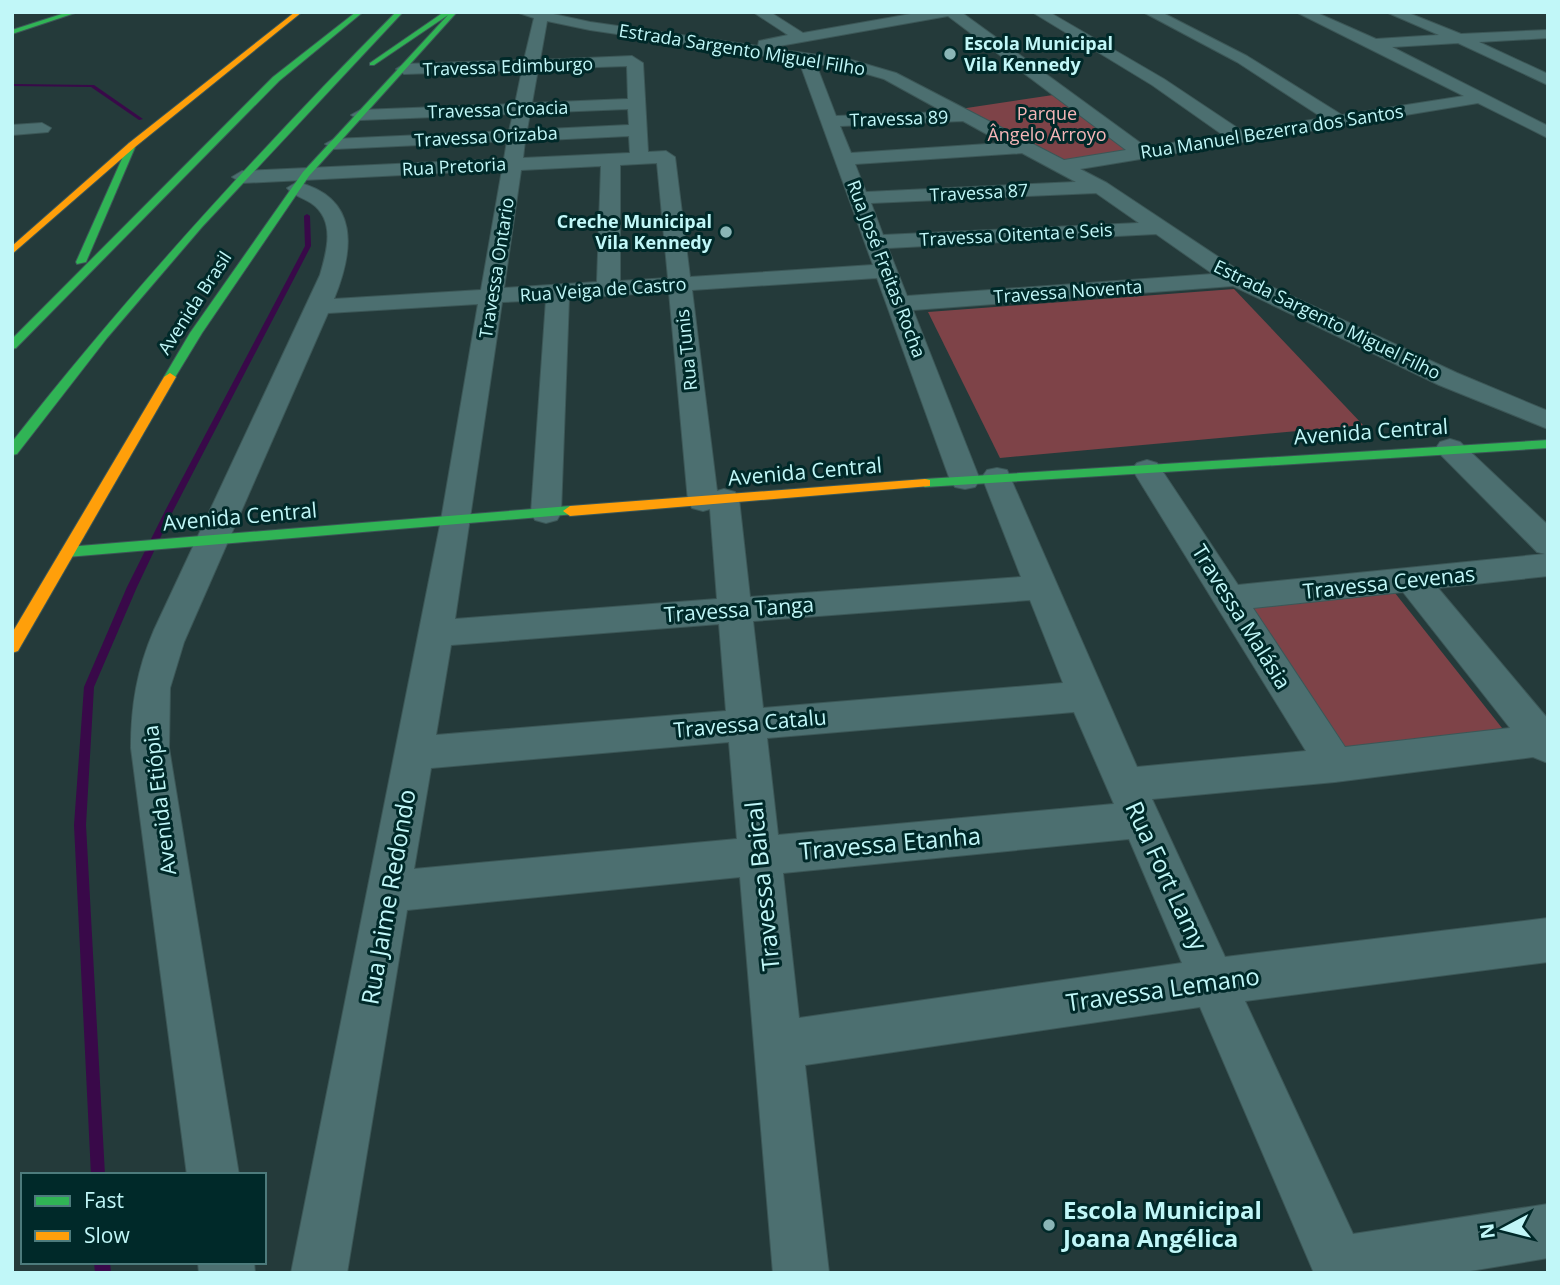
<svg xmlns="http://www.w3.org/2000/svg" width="1560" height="1285" font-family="'Open Sans',sans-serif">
  <rect width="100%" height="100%" fill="#243a3a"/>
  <!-- green -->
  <g fill="#7e4348">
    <path d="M1053 95 1133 153 1063 162 960 109Z"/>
    <path d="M1234 289 1363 425 1000 458 928 312Z"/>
    <path d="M1391 588 1506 733 1338 753 1240 606Z"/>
  </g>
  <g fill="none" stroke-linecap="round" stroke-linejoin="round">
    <!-- stream -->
    <g fill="#390949" fill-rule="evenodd">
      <path d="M12 84 94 85 143 119 139 120 91 87 12 86Z"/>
      <path d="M307 214 310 216 311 246 173 511 137 587 94 687 86 825 105 1175H91L74 825 84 687 127 587 165 511 305 246 304 216Z"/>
      <path d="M94 1262H110L111 1273H95Z"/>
    </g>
    <!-- street casing -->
    <g stroke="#3c5757" stroke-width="2">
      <g id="street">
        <path d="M516 12H544L590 22 758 46 759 41 788 35 753 12H770L803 33 922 12H961L1146 147 1223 135 1152 85 1032 12H1049L1164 79 1242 131 1323 118 1237 62 1143 12H1161L1247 56 1342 115 1464 96 1296 12H1315L1376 39 1439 35 1386 12H1406L1461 34 1548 30V38L1479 42 1548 74V85L1458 43 1392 47 1548 126V138L1478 103 1080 169 1107 183 1244 274 1457 373 1548 411V429L1439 385 1233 286 913 310 980 480 975 487 965 489 955 487 950 480 877 278 692 290 717 491 724 489 735 492 739 499 750 597 1021 577 982 477 987 470 997 468 1007 470 1137 767 1306 751 1132 469 1137 463 1147 460 1157 463 1238 585 1545 554 1537 552 1440 454 1436 448 1440 442 1450 439 1460 442 1548 525V576L1438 588 1548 719V763L1533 757 1335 782 1152 799 1225 957 1548 918V962L1245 1001 1353 1234 1548 1204V1258L1458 1273H1314L1200 1007 805 1065 829 1273H773L740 877 407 910 347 1273H291L441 520 478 304 328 313 184 642 170 688 169 748 239 1175H187L131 748C131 705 137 670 154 630L320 275C327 251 336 220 311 203 303 198 293 195 287 188L297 182C360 198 354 250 334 299L481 290 502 170 242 183 232 177 242 171 504 159 507 141 334 149 325 144 334 139 509 131 513 114 360 120 351 115 360 110 515 104 522 70 404 74 396 69 404 64 524 60 534 18ZM948 16 1126 150 1064 160 896 73 848 59 768 48ZM547 21 590 30 799 61 873 265 690 277 675 157 666 151 648 152 643 63 632 56 540 60ZM816 64 846 68 884 79 944 112 836 116ZM627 66 628 99 532 103 538 69ZM628 109 629 125 527 130 530 113ZM963 121 1003 143 851 153 840 126ZM629 136 630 153 523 158 525 141ZM1022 153 1076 182 866 192 855 164ZM657 163 668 278 620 281V165ZM601 166 597 282 504 288 521 170ZM1096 193 1139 223 883 235 871 203ZM1156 234 1213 274 907 296 888 248ZM669 292 688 501 692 508 703 511 710 509 717 599 455 619 502 302 546 300 531 513 535 520 546 523 557 520 561 513 569 298ZM1403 592 1510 728 1345 747 1253 608ZM1030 600 1063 683 763 708 753 621ZM719 624 726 711 436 735 451 645ZM1074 712 1114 804 778 835 767 738ZM729 742 737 839 414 869 431 768ZM1129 839 1182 963 799 1018 783 873Z"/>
        <path d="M42 123 51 128 48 132 12 135V125Z"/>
        <path d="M198 1262H254L255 1273H199Z"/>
      </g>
    </g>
    <!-- fast casing -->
    <g stroke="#3c5757" stroke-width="2">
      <g id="fast">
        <path d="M68 12H78L12 34V30Z"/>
        <path d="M356 12H363L279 81 16 348 12 349V339L273 77Z"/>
        <path d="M396 12H403L202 227 107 338 17 454 12 455V442C131 290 261 149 396 12Z"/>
        <path d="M444 12H457L309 176 202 333 174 379H166L164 377 190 333 303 172 448 15 374 65H370V63Z"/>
        <path d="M129 143 136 145 86 262 77 264 76 262Z"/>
        <path d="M1548 440V448L925 487 918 483 925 479Z"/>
        <path d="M570 506 575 508 577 511 575 514 67 557 60 552 67 547Z"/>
      </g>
    </g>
    <!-- slow casing -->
    <g stroke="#3c5757" stroke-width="2">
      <g id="slow">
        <path d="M295 12H302L135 147 12 254V246L129 143Z"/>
        <path d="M170 373 176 377 18 651 12 653V633L164 377Z"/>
        <path d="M925 479 930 480V486L570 516 563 511 570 506Z"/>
      </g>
    </g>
    <!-- street -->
    <use href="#street" fill="#4c6f70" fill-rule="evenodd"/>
    <!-- fast -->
    <use href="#fast" fill="#30b455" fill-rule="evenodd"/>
    <!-- slow -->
    <use href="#slow" fill="#ff9f0a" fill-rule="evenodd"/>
  </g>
  <!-- markers -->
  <g fill="#8ab5b6" stroke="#002929" stroke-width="2.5">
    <circle cx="950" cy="54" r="7"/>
    <circle cx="726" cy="232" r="7"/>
    <circle cx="1049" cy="1225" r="7"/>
  </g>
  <g text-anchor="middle" stroke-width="6" stroke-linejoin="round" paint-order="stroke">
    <!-- far-poi labels -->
    <g font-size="18" font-weight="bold" fill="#c1f7f8" stroke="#002929" text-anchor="start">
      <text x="964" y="50">Escola Municipal<tspan x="964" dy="21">Vila Kennedy</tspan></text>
      <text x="712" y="228" text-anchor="end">Creche Municipal<tspan x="712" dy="21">Vila Kennedy</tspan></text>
    </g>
    <!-- far-street labels -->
    <g font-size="18" fill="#c1f7f8" stroke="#002929">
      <text transform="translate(742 50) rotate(9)" y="6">Estrada Sargento Miguel Filho</text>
      <text transform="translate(508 67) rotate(-2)" y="6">Travessa Edimburgo</text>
      <text transform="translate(498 110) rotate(-2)" y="6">Travessa Croacia</text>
      <text transform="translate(899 119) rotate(-2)" y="6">Travessa 89</text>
      <text transform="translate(1272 132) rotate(-9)" y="6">Rua Manuel Bezerra dos Santos</text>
      <text transform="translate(486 137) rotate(-3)" y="6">Travessa Orizaba</text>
      <text transform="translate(454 167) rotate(-3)" y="6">Rua Pretoria</text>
      <text transform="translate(979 193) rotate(-3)" y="6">Travessa 87</text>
      <text transform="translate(1016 235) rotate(-3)" y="6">Travessa Oitenta e Seis</text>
      <text transform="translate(497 268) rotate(-81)" y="6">Travessa Ontario</text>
      <text transform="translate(886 269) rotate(69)" y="6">Rua José Freitas Rocha</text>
      <text transform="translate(603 290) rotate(-4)" y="6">Rua Veiga de Castro</text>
      <text transform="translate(1068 292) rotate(-4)" y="6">Travessa Noventa</text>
      <text transform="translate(195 303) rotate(-57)" y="6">Avenida Brasil</text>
      <text transform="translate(1327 320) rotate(26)" y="6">Estrada Sargento Miguel Filho</text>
      <text transform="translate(687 350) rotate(-96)" y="6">Rua Tunis</text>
    </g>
    <!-- far-park labels -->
    <g font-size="18" fill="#f5b6b8" stroke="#002929">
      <text x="1047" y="120">Parque<tspan x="1047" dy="21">Ângelo Arroyo</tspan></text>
    </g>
    <!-- street labels -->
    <g font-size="21" fill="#c1f7f8" stroke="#002929">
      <text transform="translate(1371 432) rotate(-4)" y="7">Avenida Central</text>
      <text transform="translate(805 472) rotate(-5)" y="7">Avenida Central</text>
      <text transform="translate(240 517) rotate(-5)" y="7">Avenida Central</text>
      <text transform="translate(1389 583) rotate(-6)" y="7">Travessa Cevenas</text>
      <text transform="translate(739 610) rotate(-4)" y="7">Travessa Tanga</text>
      <text transform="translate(1241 617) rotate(58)" y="7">Travessa Malásia</text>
      <text transform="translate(750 724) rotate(-5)" y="7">Travessa Catalu</text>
      <text transform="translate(160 800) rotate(-97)" y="7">Avenida Etiópia</text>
    </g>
    <!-- near-street labels -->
    <g font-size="24" fill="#c1f7f8" stroke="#002929">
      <text transform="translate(890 844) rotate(-5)" y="8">Travessa Etanha</text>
      <text transform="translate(1166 876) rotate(65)" y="8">Rua Fort Lamy</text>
      <text transform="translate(763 886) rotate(-96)" y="8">Travessa Baical</text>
      <text transform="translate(389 897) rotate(-80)" y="8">Rua Jaime Redondo</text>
      <text transform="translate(1163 990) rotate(-8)" y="8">Travessa Lemano</text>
    </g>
    <!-- near-poi labels -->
    <g font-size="24" font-weight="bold" fill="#c1f7f8" stroke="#002929" text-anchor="start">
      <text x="1063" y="1219">Escola Municipal<tspan x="1063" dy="28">Joana Angélica</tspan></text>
    </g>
  </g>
  <!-- border -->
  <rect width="1560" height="1285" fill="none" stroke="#c1f7f8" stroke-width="28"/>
  <!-- legend -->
  <rect x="21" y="1173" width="245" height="91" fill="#002929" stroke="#4d7b7c" stroke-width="2"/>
  <rect x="35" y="1196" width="35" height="10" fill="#30b455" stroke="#4d7b7c" stroke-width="2"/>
  <text x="84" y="1208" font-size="21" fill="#c1f7f8">Fast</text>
  <rect x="35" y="1231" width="35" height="10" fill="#ff9f0a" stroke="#4d7b7c" stroke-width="2"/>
  <text x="84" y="1243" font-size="21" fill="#c1f7f8">Slow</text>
  <!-- north arrow -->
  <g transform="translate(1504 1229) rotate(263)" stroke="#002929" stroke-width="5" paint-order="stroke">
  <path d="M0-5L12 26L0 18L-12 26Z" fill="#c1f7f8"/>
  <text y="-10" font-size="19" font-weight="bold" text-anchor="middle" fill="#c1f7f8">N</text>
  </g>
</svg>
